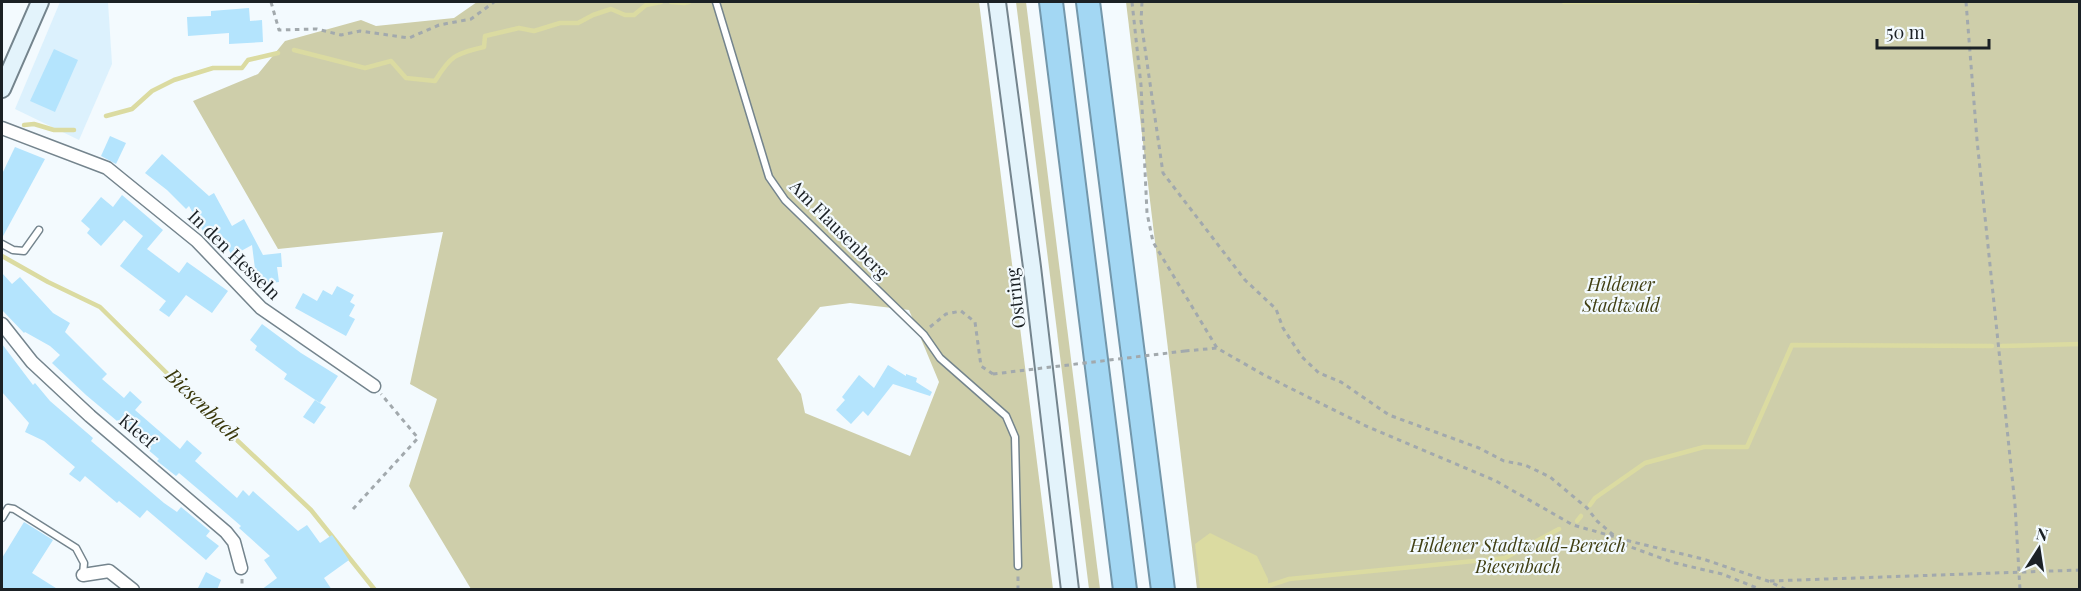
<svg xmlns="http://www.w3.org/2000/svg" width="2081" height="591" font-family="'Playfair Display',serif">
  <rect width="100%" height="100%" fill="#f3fafe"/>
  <!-- built -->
  <path fill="#dcf1fd" d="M60 2H108L112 64 79 140 15 109Z"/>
  <!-- green -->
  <g fill="#ceceaa" fill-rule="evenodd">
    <path d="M477 2H979L1053 589H471L409 486 437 399 410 384 443 232 278 249 193 101 258 74 285 41 361 20 376 26 454 18ZM850 303 909 310 939 382 910 456 805 413 801 394 777 359 820 307Z"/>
    <path d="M1016 2H1026L1100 589H1089Z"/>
    <path d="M1126 2H2079V589H1197Z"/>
  </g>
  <!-- water -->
  <path fill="#dbdba1" d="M1210 533 1257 556 1268 579V589H1200L1195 544Z"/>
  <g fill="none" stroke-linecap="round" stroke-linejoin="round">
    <!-- stream -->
    <g stroke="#dbdba1" stroke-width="4.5">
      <path d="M671 2 684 3 689 2"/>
      <path d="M1564 2H1698"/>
      <path d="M294 50 365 68 391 61 406 78 435 81C451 55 455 54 484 47L485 36 519 28 534 31 560 23H578L593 15 611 9 625 15H634L646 5 661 2"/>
      <path d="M106 116 132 109 152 91 174 80 213 68H242L248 60 278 53"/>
      <path d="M24 125 34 124 54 130H74"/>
      <path d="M2 256 48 282 100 307 186 392 311 510 375 590"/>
      <path d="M2002 346 2080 344"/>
      <path d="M1590 505 1595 498 1645 463 1704 447H1747L1792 345 1992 346"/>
      <path d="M1577 521 1581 516"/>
      <path d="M1268 586 1289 579 1505 558 1559 529"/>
    </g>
  </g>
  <!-- building -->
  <g fill="#b4e4fd">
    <path d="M249 8 250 21 262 20 263 42 229 44V33L188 36 187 17 211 16V11Z"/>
    <path d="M54 49 78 60 55 112 30 101Z"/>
    <path d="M110 136 126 143 116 164 101 156Z"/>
    <path d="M15 147 45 159 2 238V174Z"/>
    <path d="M162 154 209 196 214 193 232 226 244 219 263 255 281 253 282 267H277L279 282 257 285 252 245 232 256 220 233 211 237 208 232 204 233 189 206 186 209 167 190 145 173Z"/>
    <path d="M122 195 163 230 147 249 179 273 187 262 228 291 212 313 186 295 169 317 159 310 166 301 120 266 143 236 124 220 101 246 87 233 90 229 81 221 101 197 113 207Z"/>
    <path d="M2 273 12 284 20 277 53 313 70 323 65 332 107 374 102 379 124 398 130 391 142 402 135 410 180 449 187 440 202 453 195 461 237 498 243 490 249 496 253 491 298 531 307 525 320 543 332 535 349 560 324 578 332 590H261L277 578 264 560 270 556 239 528 241 526 205 495 179 473 176 476 157 461 159 459 134 438 135 436 86 395 52 363 60 355 50 346 25 332 24 333 2 310Z"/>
    <path d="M337 286 354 295 350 302 355 305 349 316 355 319 346 336 295 308 303 293 317 301 323 290 332 295Z"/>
    <path d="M262 324 301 353 338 376 320 403 284 379 287 374 255 350 257 346 250 340Z"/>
    <path d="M2 344 33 385 35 383 50 401 93 438 91 441 164 503 177 512 181 507 210 531 206 536 219 546 206 560 147 510 140 518 119 501 117 503 85 476 80 482 69 474 75 467 44 441 25 432 29 423 2 392Z"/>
    <path d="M888 365 906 376V374L917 378 916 382 932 392 930 396 893 384 868 416 863 411 851 424 836 410 845 400 842 397 859 375 874 388Z"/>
    <path d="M315 400 326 407 314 424 303 417Z"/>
    <path d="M24 522 53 540 32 573 59 590H2V558Z"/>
    <path d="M206 572 221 580 217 590H197Z"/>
  </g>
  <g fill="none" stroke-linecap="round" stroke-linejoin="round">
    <!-- lane casing -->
    <g stroke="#74848d" stroke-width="9">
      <g id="lane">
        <path d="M716 2 769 177 785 200 924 335 940 358 1006 416 1015 437 1018 566"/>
        <path d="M2 244 13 250 24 251 39 230"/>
        <path d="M2 518 8 508 14 509 76 548 84 563 83 574"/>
      </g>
    </g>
    <!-- street casing -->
    <g stroke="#74848d" stroke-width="15">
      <g id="street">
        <path d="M2 128 107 168 197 241 261 308 374 386"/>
        <path d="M2 324 32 362 90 416 226 532 234 542 241 568"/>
        <path d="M83 575 109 571 133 590"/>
      </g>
    </g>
    <!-- secondary casing -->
    <g stroke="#74848d" stroke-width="20">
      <g id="secondary">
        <path d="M997 2 1032 267 1070 590"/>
        <path d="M2 89 40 2"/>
      </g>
    </g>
    <!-- highway casing -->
    <g stroke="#7397ab" stroke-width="26">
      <g id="highway">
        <path d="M1051 2 1125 590"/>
        <path d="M1088 2 1163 590"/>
      </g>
    </g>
    <!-- path -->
    <g stroke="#a2a9ad" stroke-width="3" stroke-dasharray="4.5 4.5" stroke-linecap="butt">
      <path d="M271 2 279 30 317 29 341 35 360 31 409 38 439 25 471 19 494 2"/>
      <path d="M1132 2 1141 85 1147 213 1153 242 1217 348 1264 375 1366 426 1496 481 1573 525 1633 542 1703 559 1768 581 1787 590"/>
      <path d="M1142 2 1141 21 1163 173 1245 280 1276 309 1283 328 1302 357 1319 373 1341 382 1389 415 1479 448 1504 461 1525 465 1550 477 1587 508 1597 521 1625 545 1675 563 1722 574 1762 590"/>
      <path d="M1966 2 1977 140 2015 505 2020 590"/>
      <path d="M930 327 946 314 961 311 975 322 981 366 993 374"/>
      <path d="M1185 351 1217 348"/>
      <path d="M353 509 418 438 381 394"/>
      <path d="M242 579V590"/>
      <path d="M1770 581 2080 570"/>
      <path d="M1018 590V576"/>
    </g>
    <!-- lane -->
    <use href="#lane" stroke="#fff" stroke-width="6"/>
    <!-- street -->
    <use href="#street" stroke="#fff" stroke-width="12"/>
    <!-- secondary -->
    <use href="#secondary" stroke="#e3f3fb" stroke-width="16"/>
    <!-- highway -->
    <use href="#highway" stroke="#a3d7f3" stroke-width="22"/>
    <!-- path-bridge -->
    <path stroke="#a2a9ad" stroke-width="3" stroke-dasharray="4.5 4.5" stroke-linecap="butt" d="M993 374 1185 351"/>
  </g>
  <g text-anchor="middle" stroke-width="4.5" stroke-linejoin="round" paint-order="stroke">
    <!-- street labels -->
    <g font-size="18" fill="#1b2125" stroke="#f3fafe">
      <text transform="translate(839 230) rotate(45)" y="6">Am Flausenberg</text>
      <text transform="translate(234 255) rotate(44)" y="6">In den Hesseln</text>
      <text transform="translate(1016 298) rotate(-97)" y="6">Ostring</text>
      <text transform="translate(137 431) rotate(40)" y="6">Kleef</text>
    </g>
    <!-- park labels -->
    <g font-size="18" font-style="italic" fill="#403f13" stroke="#f3fafe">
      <text x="1621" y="291">Hildener<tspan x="1621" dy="21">Stadtwald</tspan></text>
      <text x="1518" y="552">Hildener Stadtwald-Bereich<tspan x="1518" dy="21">Biesenbach</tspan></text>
    </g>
    <!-- water labels -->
    <g font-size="20" font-style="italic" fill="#3a380b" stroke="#f3fafe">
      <text transform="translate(203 405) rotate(44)" y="7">Biesenbach</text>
    </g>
  </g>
  <!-- border -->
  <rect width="2081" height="591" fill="none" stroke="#1b2125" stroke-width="6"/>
  <!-- north arrow -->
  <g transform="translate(2039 549) rotate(12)" stroke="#f3fafe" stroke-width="4.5" paint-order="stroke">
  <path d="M0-4.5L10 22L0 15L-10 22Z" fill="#1b2125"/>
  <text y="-9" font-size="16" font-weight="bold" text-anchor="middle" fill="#1b2125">N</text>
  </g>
  <!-- scale -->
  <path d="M1877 39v9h112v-9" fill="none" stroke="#1b2125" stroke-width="3"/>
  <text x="1886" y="39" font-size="18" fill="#1b2125" stroke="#f3fafe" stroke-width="4.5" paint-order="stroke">50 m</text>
</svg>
